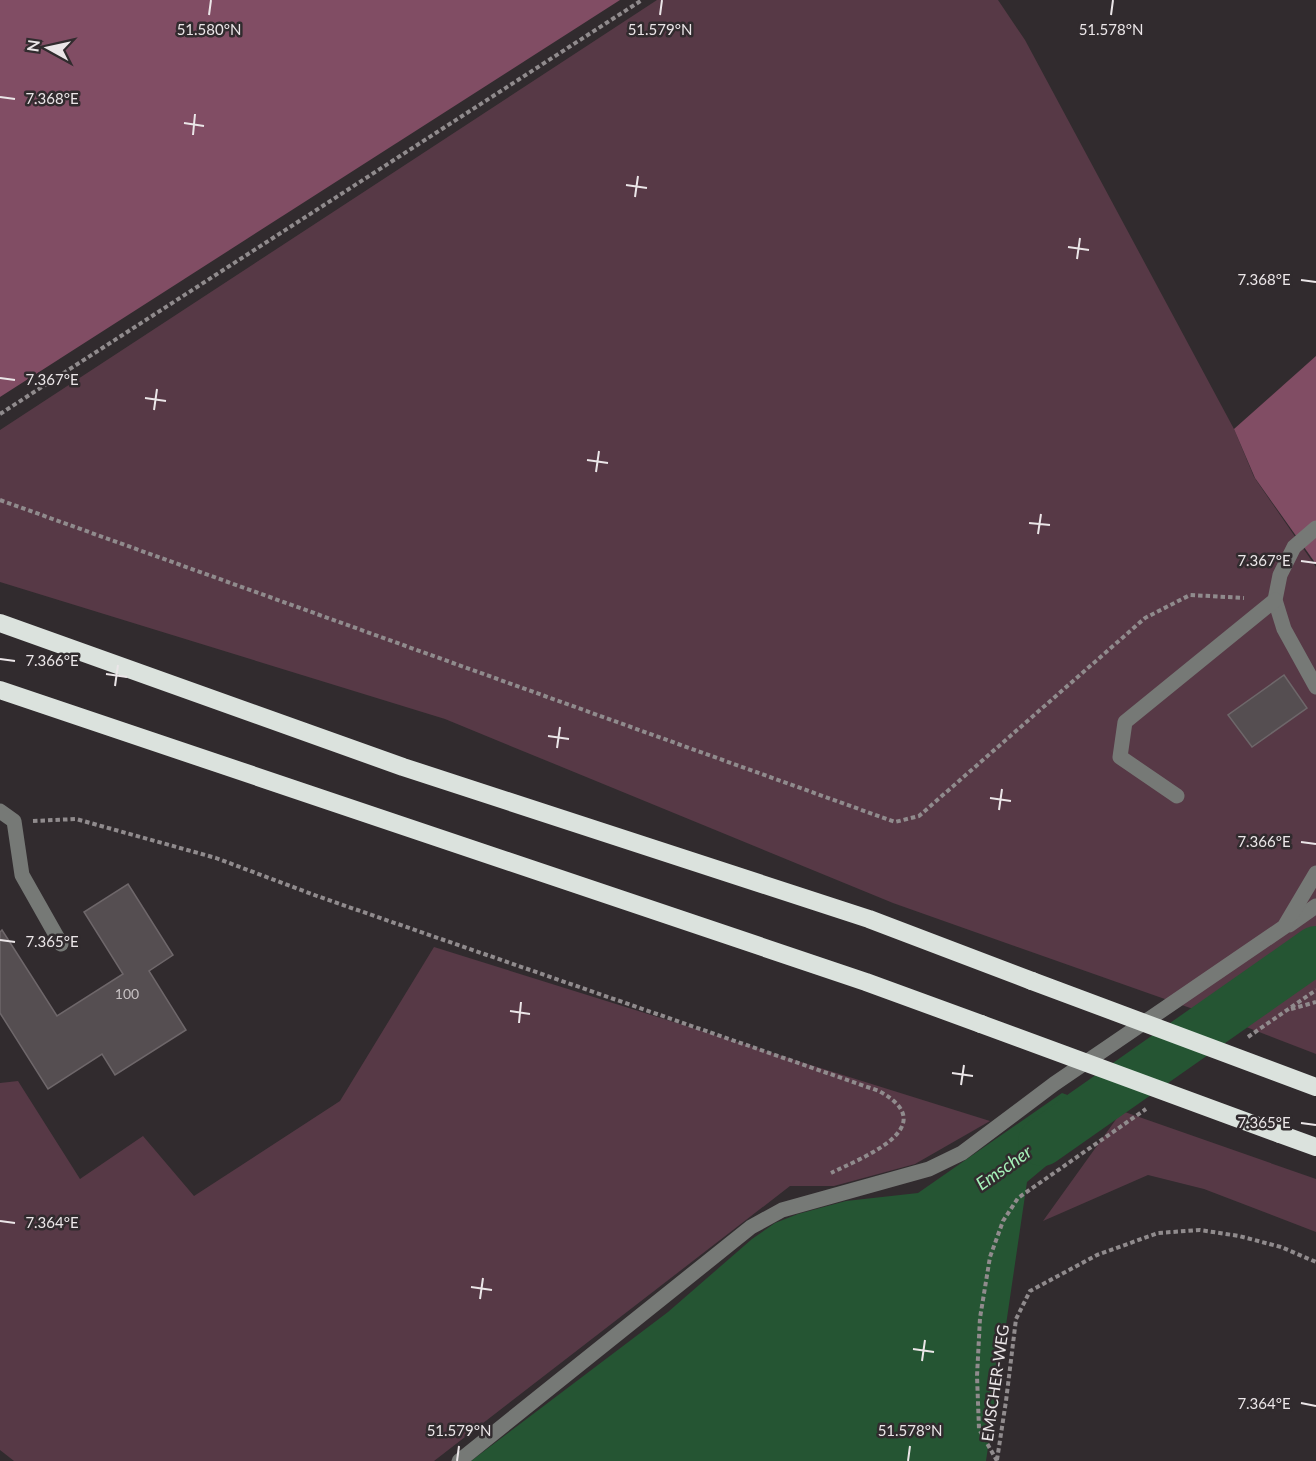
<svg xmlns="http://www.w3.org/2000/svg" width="1316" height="1461" font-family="Lato,sans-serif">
  <rect width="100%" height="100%" fill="#312b2e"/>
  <!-- green -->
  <g fill="#573946">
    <path d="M657 0H998L1025 40 1234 429 1254 477 1316 567V946L1213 1016 893 903 445 719 0 582V430Z"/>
    <path d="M434 947 990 1121 915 1164 834 1186H790L434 1461H14L0 1450V1083L18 1081 80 1179 143 1136 194 1196 340 1101Z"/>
    <path d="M1316 952V1054L1223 1018Z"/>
    <path d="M1122 1111 1316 1179V1232L1204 1189 1148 1175 1043 1221Z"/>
  </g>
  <!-- forest -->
  <g fill="#814d64">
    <path d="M0 0H620L0 397Z"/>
    <path d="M1316 356V564L1255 478 1234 429Z"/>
  </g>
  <!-- water -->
  <path fill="#255533" d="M1062 1093 1112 1111 1027 1182 986 1461H471L668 1312 752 1239 775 1223 798 1214 846 1201 918 1193Z"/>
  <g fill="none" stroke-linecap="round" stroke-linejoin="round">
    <!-- river -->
    <path stroke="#255533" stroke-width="48" d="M1042 1142 1316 950"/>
  </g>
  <!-- building -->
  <g fill="#554e51" stroke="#6e676a" stroke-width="1.5">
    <path d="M1284 675 1307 708 1252 747 1228 715Z"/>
    <path d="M128 884 173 955 149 971 186 1030 115 1075 102 1054 48 1089 0 1013V932L2 930 57 1016 123 974 84 912Z"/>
  </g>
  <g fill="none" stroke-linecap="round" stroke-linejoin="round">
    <!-- path -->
    <g stroke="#908b8d" stroke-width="4" stroke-dasharray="4.5 3" stroke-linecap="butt">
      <path d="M0 414 642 0"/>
      <path d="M0 500 895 822 919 816 1145 618 1190 595 1244 598"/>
      <path d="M33 821 76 819 216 858 317 896 879 1091C945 1127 861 1158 831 1173"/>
      <path d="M1291 1009 1316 1002"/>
      <path d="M1248 1037 1316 990"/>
      <path d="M997 1460 1006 1401 1016 1319 1030 1291 1097 1255 1158 1233 1200 1230 1239 1236 1281 1247 1316 1262"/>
      <path d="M997 1461 979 1429 977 1376 980 1318 990 1257 1003 1221 1018 1198 1146 1109"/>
    </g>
    <!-- minor -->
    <g stroke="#767976" stroke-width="15">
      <path d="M1316 528 1294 547 1280 575 1275 600 1284 629 1316 687"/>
      <path d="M1177 796 1120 757 1125 722 1275 600"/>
      <path d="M0 811 14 821 22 875 61 944"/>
      <path d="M1289 925 1316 906"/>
      <path d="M459 1461 751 1227 782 1210 929 1169 962 1153 1054 1084 1284 927 1316 873"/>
    </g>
    <!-- highway -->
    <g stroke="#dbe2dd" stroke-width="18">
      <path d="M0 623 403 767 869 919 1032 981"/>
      <path d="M0 690 866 982 981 1024"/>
      <path d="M1280 1134 1316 1147"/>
    </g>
    <!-- highway-bridge -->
    <g stroke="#dbe2dd" stroke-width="18">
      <path d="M1032 981 1316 1087"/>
      <path d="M981 1024 1280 1134"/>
    </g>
  </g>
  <!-- ticks -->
  <path fill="none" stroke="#ebe6e8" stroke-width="2" d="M209 15 211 0M660 15 662 0M1111 15 1113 0M0 97 15 99M184 123 204 126M193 135 195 114M626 185 647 188M635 197 638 176M1068 247 1089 250M1077 259 1080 238M1301 280 1316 282M0 378 15 380M145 398 166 401M154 410 157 389M587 460 608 463M596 472 599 451M1029 523 1050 525M1038 534 1041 514M1301 561 1316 563M0 659 15 661M106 674 127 677M115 686 118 665M548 736 569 739M557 748 560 727M990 798 1011 801M999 810 1002 789M1301 842 1316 844M0 940 15 942M510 1011 530 1014M519 1023 521 1002M952 1073 973 1076M961 1085 964 1065M1301 1123 1316 1125M0 1221 15 1223M471 1287 492 1290M480 1299 483 1278M913 1349 934 1352M922 1361 925 1340M1301 1403 1316 1406M457 1461 459 1446M908 1461 910 1446"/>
  <g text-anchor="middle" stroke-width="5" stroke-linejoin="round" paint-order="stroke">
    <!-- number labels -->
    <g font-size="14" fill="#c6c0c2">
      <text x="127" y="999">100</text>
    </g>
    <!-- street labels -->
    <g font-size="16" fill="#ebe6e8" stroke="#312b2e">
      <text transform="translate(995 1383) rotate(-82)" y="6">EMSCHER-WEG</text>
    </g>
    <!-- water labels -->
    <g font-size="18" font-style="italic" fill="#a6f1b9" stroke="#312b2e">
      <text transform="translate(1004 1168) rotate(-35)" y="6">Emscher</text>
    </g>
  </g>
  <g font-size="15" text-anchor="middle" fill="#ebe6e8" stroke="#312b2e" stroke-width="5" stroke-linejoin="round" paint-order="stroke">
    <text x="209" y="35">51.580°N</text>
    <text x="660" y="35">51.579°N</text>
    <text x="1111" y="35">51.578°N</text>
    <text x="52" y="104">7.368°E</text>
    <text x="1264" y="285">7.368°E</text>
    <text x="52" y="385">7.367°E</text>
    <text x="1264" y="566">7.367°E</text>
    <text x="52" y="666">7.366°E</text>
    <text x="1264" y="847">7.366°E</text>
    <text x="52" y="947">7.365°E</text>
    <text x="1264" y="1128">7.365°E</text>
    <text x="52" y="1228">7.364°E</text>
    <text x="1264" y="1409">7.364°E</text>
    <text x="459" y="1436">51.579°N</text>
    <text x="910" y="1436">51.578°N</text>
  </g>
  <!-- north arrow -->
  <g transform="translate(48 48) rotate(278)" stroke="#312b2e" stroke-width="4.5" paint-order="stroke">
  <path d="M0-4.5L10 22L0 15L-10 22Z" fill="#ebe6e8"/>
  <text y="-9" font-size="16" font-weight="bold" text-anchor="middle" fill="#ebe6e8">N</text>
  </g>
</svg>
